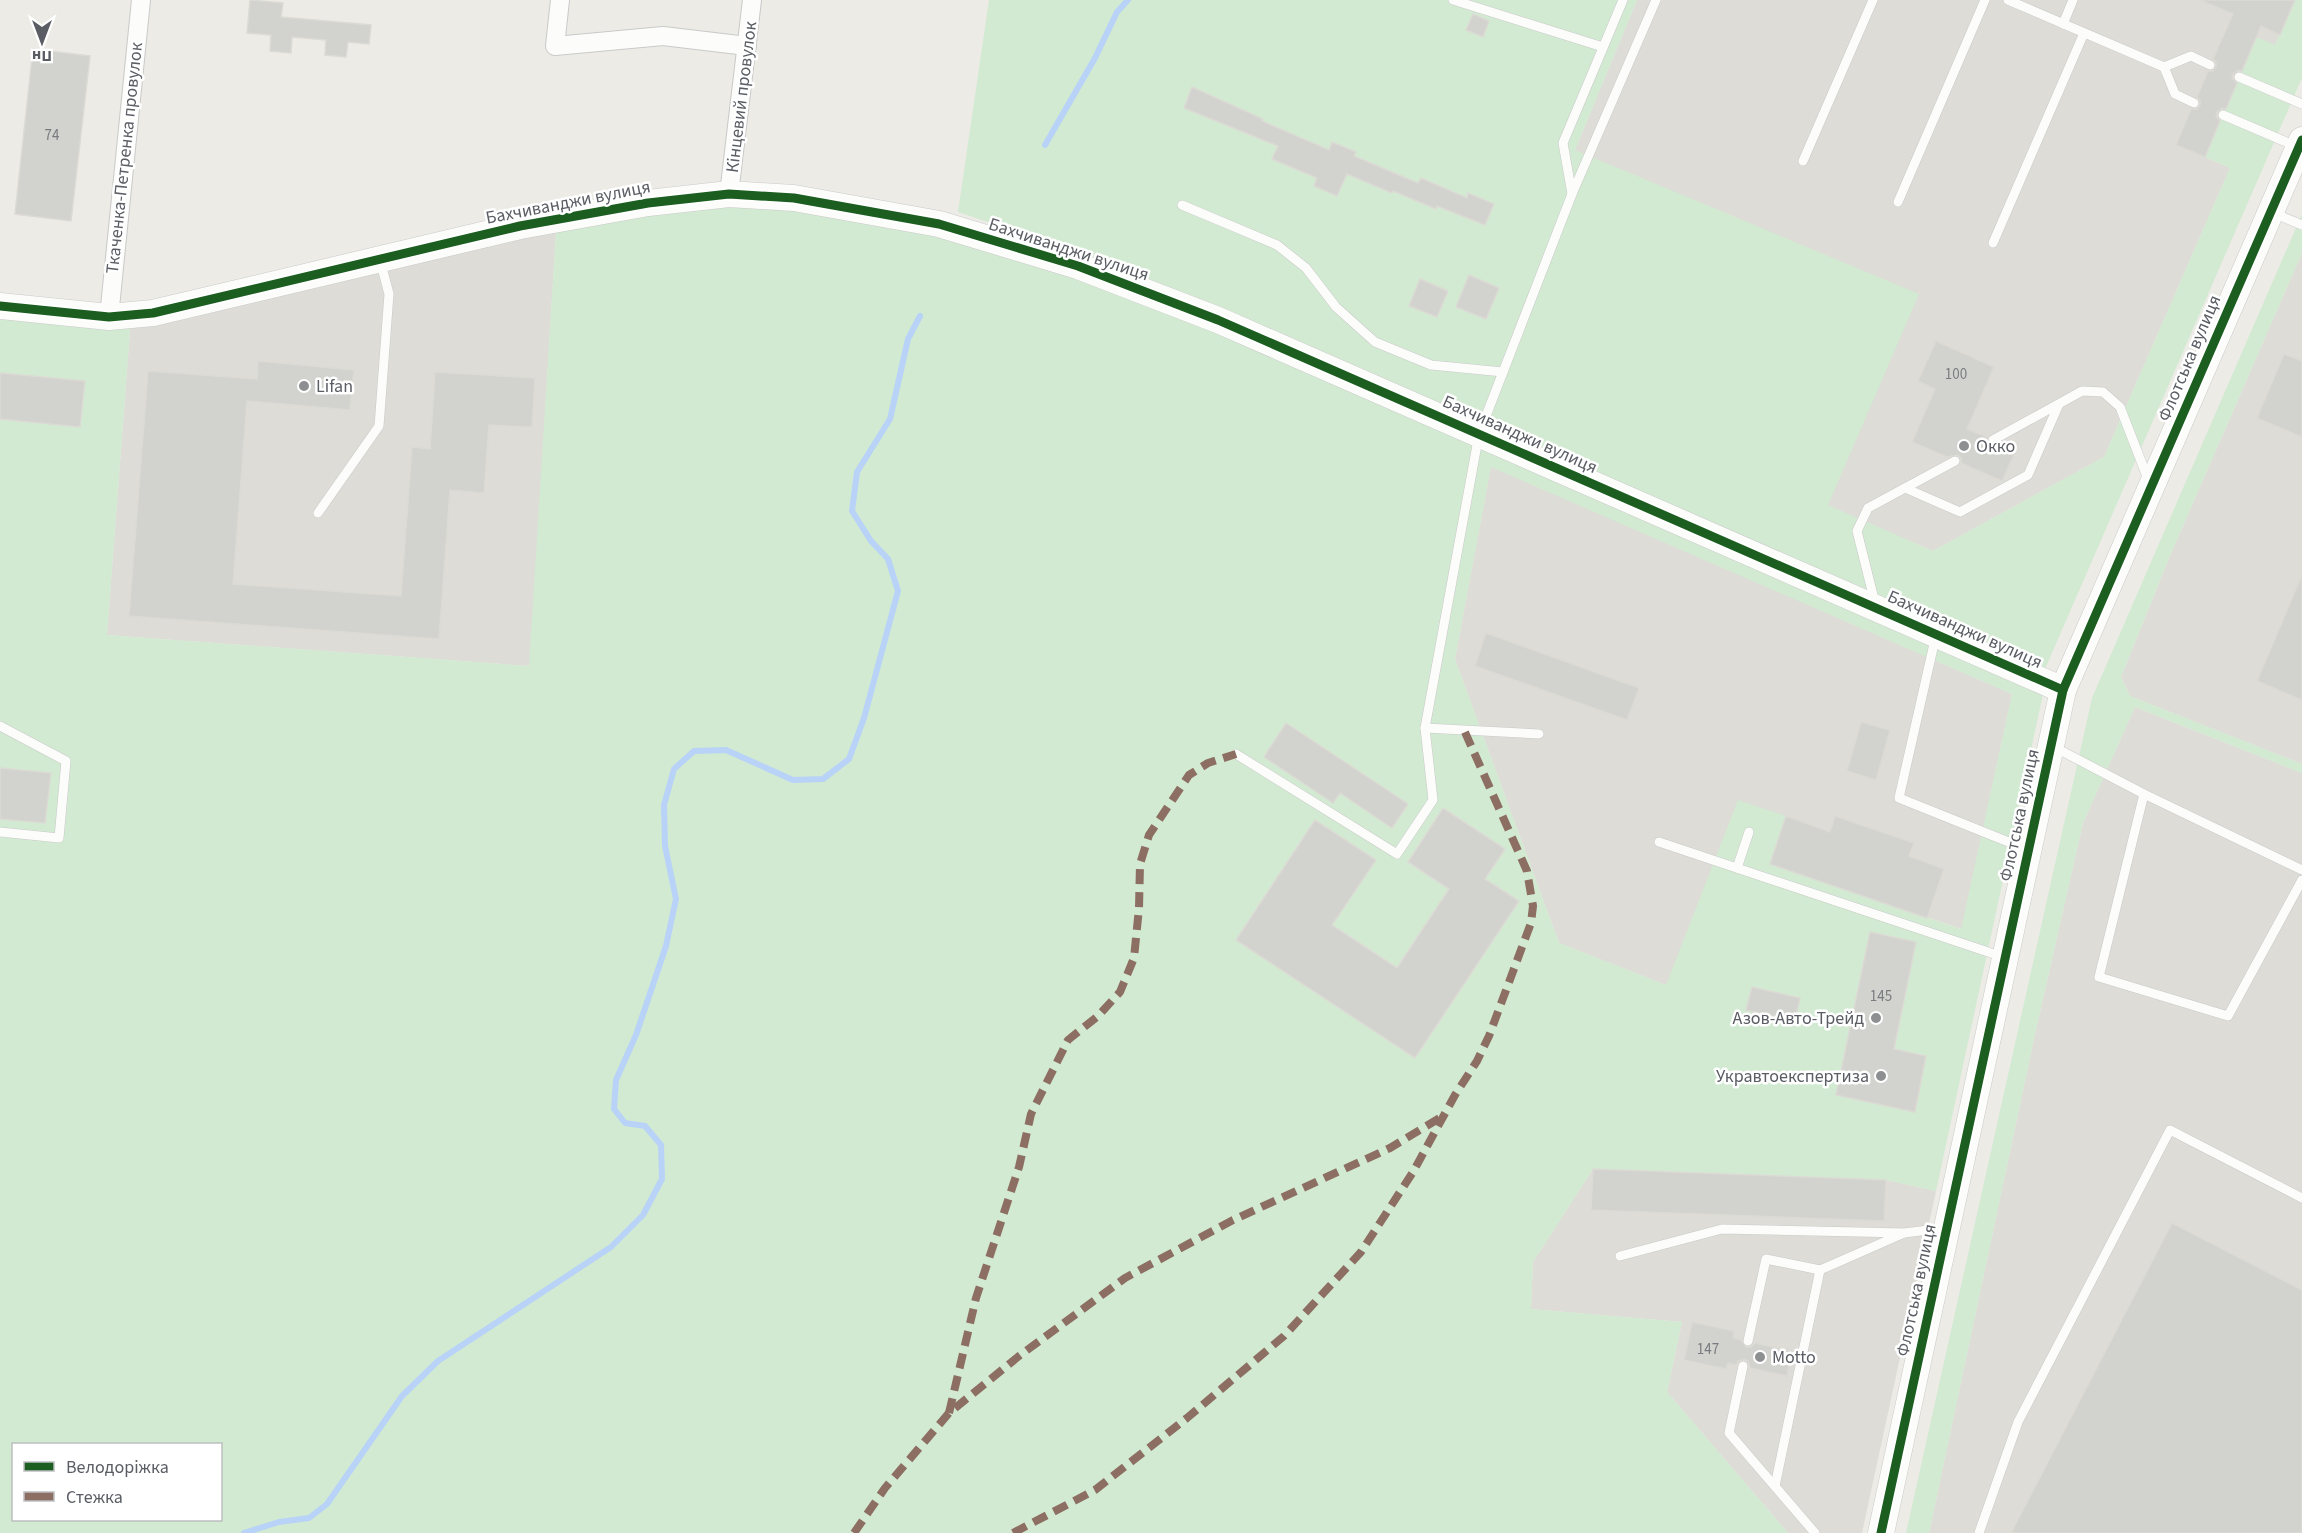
<svg xmlns="http://www.w3.org/2000/svg" width="2302" height="1533" font-family="'Source Sans 3',sans-serif">
  <rect width="100%" height="100%" fill="#ecebe5"/>
  <!-- industrial -->
  <g fill="#dddcd6">
    <path d="M1637 0H2295L2275 46 2256 38 2205 157 2230 168 2104 457 1933 551 1828 506 1575 150Z"/>
    <path d="M556 231 530 666 107 635 131 318Z"/>
    <path d="M2302 253V764L2130 696 2121 677 2169 558Z"/>
    <path d="M1491 466 2012 694 1962 929 1770 864 1666 985 1559 943 1455 659Z"/>
    <path d="M2135 707 2302 773V1533H1929L2035 1034 2083 823Z"/>
    <path d="M1593 1169 1886 1180 1936 1191 1862 1533H1788L1667 1392 1682 1322 1531 1309 1533 1262Z"/>
  </g>
  <!-- green -->
  <g fill="#d2ead2" fill-rule="evenodd">
    <path d="M989 0H1637L1575 150 1919 294 1828 505 1933 551 2104 457 2230 168 2205 157 2256 37 2275 45 2295 0H2302V78L2045 669 1079 253 958 212Z"/>
    <path d="M728 206 792 209 936 235 1075 276 1216 332 2043 694 1936 1191 1886 1180 1593 1169 1533 1262 1531 1309 1682 1322 1667 1392 1788 1533H0V317L131 318 107 635 529 666 556 231 650 214ZM1491 467 2012 694 1961 929 1770 864 1786 816 1738 800 1666 985 1559 943 1455 659ZM14 1444H220V1520H14Z"/>
    <path d="M2302 214V253L2169 558 2121 677 2130 696 2302 764V773L2135 707 2083 823 2035 1034 1929 1533H1906L2092 698Z"/>
  </g>
  <g fill="none" stroke-linecap="round" stroke-linejoin="round">
    <!-- stream -->
    <g stroke="#b8d3f7" stroke-width="6">
      <path d="M1045 145 1095 58 1117 12 1128 0"/>
      <path d="M244 1533 279 1522 309 1518 327 1504 402 1396 438 1361 611 1247 643 1215 662 1179 661 1145 645 1126 625 1123 614 1109 616 1080 636 1035 666 946 676 899 665 846 664 805 674 769 694 751 726 750 793 780 823 779 849 759 864 718 898 591 888 559 871 541 852 511 857 472 890 419 908 339 920 316"/>
    </g>
  </g>
  <!-- building -->
  <g fill="#d2d2ce" stroke="#dcdad4" stroke-width="1.5">
    <path d="M250 0 283 3 281 17 371 25 369 44 348 42 346 57 325 55 326 40 292 37 291 53 270 51 271 35 247 33Z"/>
    <path d="M2200 0H2295L2280 35 2261 26 2242 71 2238 70 2233 74 2232 78 2237 83 2226 109 2222 108 2217 112 2216 116 2220 121 2205 157 2176 145 2191 109H2197L2200 105V100L2197 97 2208 71H2213L2216 67V62L2213 59 2233 14Z"/>
    <path d="M1473 14 1489 21 1483 37 1466 30Z"/>
    <path d="M33 49 90 56 71 221 15 214Z"/>
    <path d="M1192 87 1263 119 1262 121 1329 150 1332 142 1356 152 1354 156 1418 183 1421 178 1467 198 1468 193 1494 204 1485 225 1437 206 1436 209 1393 191 1392 193 1347 174 1337 196 1314 186 1317 178 1272 159 1278 146 1184 108Z"/>
    <path d="M1469 275 1499 288 1486 319 1456 307Z"/>
    <path d="M1420 279 1448 291 1437 317 1409 306Z"/>
    <path d="M1936 341 1994 367 1967 429 1987 437V443L1990 446 2001 443 2016 450 2002 481 1961 463V458L1958 455 1947 457 1912 442 1935 389 1918 381Z"/>
    <path d="M2284 354 2302 361V437L2257 418Z"/>
    <path d="M258 361 354 370 350 410 247 401 233 584 401 596 412 447 430 449 435 372 535 378 532 427 489 425 484 493 450 490 439 639 129 616 148 371 257 379Z"/>
    <path d="M0 373 85 381 80 427 0 419Z"/>
    <path d="M2302 575V700L2257 681Z"/>
    <path d="M1486 633 1639 688 1627 720 1475 666Z"/>
    <path d="M1861 722 1890 730 1876 780 1847 771Z"/>
    <path d="M1286 723 1408 804 1392 828 1340 793 1333 803 1264 757Z"/>
    <path d="M0 768 51 773 45 823 0 819Z"/>
    <path d="M1443 808 1505 849 1485 879 1519 901 1415 1058 1236 940 1315 820 1376 860 1332 925 1397 968 1449 889 1408 862Z"/>
    <path d="M1786 816 1830 832 1835 816 1914 843 1909 856 1944 869 1927 918 1770 864Z"/>
    <path d="M1870 932 1916 942 1894 1049 1926 1056 1915 1112 1836 1095Z"/>
    <path d="M1752 987 1800 998 1795 1021 1746 1010Z"/>
    <path d="M1593 1169 1886 1180 1884 1221 1591 1210Z"/>
    <path d="M2172 1223 2302 1290V1533H2011Z"/>
    <path d="M1692 1322 1734 1331 1733 1338 1741 1340 1746 1347H1751L1755 1343 1792 1351 1787 1376 1750 1368 1748 1361 1744 1359 1738 1361 1736 1365 1728 1363 1726 1369 1684 1360Z"/>
  </g>
  <g fill="none" stroke-linecap="round" stroke-linejoin="round">
    <!-- lane casing -->
    <g stroke="#c9cac9" stroke-width="10">
      <g id="lane">
        <path d="M1453 0 1603 47"/>
        <path d="M2008 0 2164 67 2191 56 2210 65"/>
        <path d="M2063 24 2073 0"/>
        <path d="M2164 67 2175 94 2194 103"/>
        <path d="M2239 77 2302 104"/>
        <path d="M2223 115 2298 147"/>
        <path d="M1803 161 1873 0"/>
        <path d="M1572 194 1563 143 1623 0"/>
        <path d="M1898 202 1985 0"/>
        <path d="M1182 205 1277 245 1306 268 1336 307 1375 342 1431 365 1503 372"/>
        <path d="M2271 212 2302 225"/>
        <path d="M1993 243 2084 33"/>
        <path d="M1993 440 2082 391 2103 392 2120 407 2148 479"/>
        <path d="M1905 488 1960 512 2028 475 2059 404"/>
        <path d="M318 513 379 426 389 294 380 260"/>
        <path d="M1875 603 1857 531 1868 508 1955 461"/>
        <path d="M1936 635 1899 798 2026 849"/>
        <path d="M0 726 66 761 59 838 0 832"/>
        <path d="M1425 728 1539 734"/>
        <path d="M2052 746 2144 794 2302 870"/>
        <path d="M1236 754 1397 854 1433 800 1425 728 1479 434 1572 194 1656 0"/>
        <path d="M2144 794 2099 977 2228 1016 2302 880"/>
        <path d="M1659 842 2003 957"/>
        <path d="M1737 868 1749 832"/>
        <path d="M1620 1256 1722 1229 1904 1233 1945 1228"/>
        <path d="M1748 1341 1766 1259 1820 1270 1902 1234"/>
        <path d="M1743 1366 1729 1433 1815 1533"/>
        <path d="M1775 1486 1820 1270"/>
        <path d="M1979 1533 2018 1422 2170 1130 2302 1198"/>
      </g>
    </g>
    <!-- street casing -->
    <g stroke="#c9cac9" stroke-width="20">
      <g id="street">
        <path d="M560 0 555 46 663 36 747 46"/>
        <path d="M729 194 752 0"/>
        <path d="M109 317 141 0"/>
      </g>
    </g>
    <!-- secondary casing -->
    <g stroke="#cacaca" stroke-width="27">
      <g id="secondary">
        <path d="M0 306 109 317 153 313 520 226 648 203 729 194 794 198 939 224 1078 266 1218 320 2063 690"/>
        <path d="M1881 1533 2063 690 2302 140"/>
      </g>
    </g>
    <!-- lane -->
    <use href="#lane" stroke="#fcfcfb" stroke-width="9"/>
    <!-- street -->
    <use href="#street" stroke="#fcfcfb" stroke-width="18"/>
    <!-- secondary -->
    <use href="#secondary" stroke="#fcfcfb" stroke-width="26"/>
    <!-- quiet -->
    <g stroke="#8d6e63" stroke-width="8" stroke-dasharray="15 8" stroke-linecap="butt">
      <path d="M949 1413 976 1298 1019 1167 1031 1114 1068 1040 1098 1016 1120 992 1134 958 1139 908 1140 864 1149 835 1189 775 1208 763 1236 754"/>
      <path d="M854 1533 885 1488 949 1413 1019 1356 1125 1278 1233 1220 1390 1148 1443 1116"/>
      <path d="M1013 1533 1095 1490 1187 1418 1284 1336 1361 1252 1413 1172 1455 1095 1477 1061 1489 1036 1531 923 1533 906 1527 871 1464 730"/>
    </g>
    <!-- cycleway casing -->
    <g stroke="#fff" stroke-width="13">
      <g id="cycleway">
        <path d="M0 306 109 317 153 313 520 226 648 203 729 194 794 198 939 224 1078 266 1218 320 2063 690"/>
        <path d="M1881 1533 2063 690 2302 140"/>
      </g>
    </g>
    <!-- cycleway -->
    <use href="#cycleway" stroke="#1b5e20" stroke-width="9"/>
  </g>
  <!-- markers -->
  <g fill="#8d8f91" stroke="#fff" stroke-width="2">
    <circle cx="304" cy="386" r="6"/>
    <circle cx="1964" cy="446" r="6"/>
    <circle cx="1876" cy="1018" r="6"/>
    <circle cx="1881" cy="1076" r="6"/>
    <circle cx="1760" cy="1357" r="6"/>
  </g>
  <g text-anchor="middle" stroke-width="5" stroke-linejoin="round" paint-order="stroke">
    <!-- number labels -->
    <g font-size="15" fill="#797c80">
      <text x="52" y="140">74</text>
      <text x="1956" y="379">100</text>
      <text x="1881" y="1001">145</text>
      <text x="1708" y="1354">147</text>
    </g>
    <!-- street labels -->
    <g font-size="18" fill="#5a5d64" stroke="#fff">
      <text transform="translate(741 97) rotate(-83)" y="6">Кінцевий провулок</text>
      <text transform="translate(124 158) rotate(-84)" y="6">Ткаченка-Петренка провулок</text>
      <text transform="translate(568 202) rotate(-11)" y="6">Бахчиванджи вулиця</text>
      <text transform="translate(1069 249) rotate(18)" y="6">Бахчиванджи вулиця</text>
      <text transform="translate(2189 358) rotate(-67)" y="6">Флотська вулиця</text>
      <text transform="translate(1520 434) rotate(24)" y="6">Бахчиванджи вулиця</text>
      <text transform="translate(1965 629) rotate(24)" y="6">Бахчиванджи вулиця</text>
      <text transform="translate(2019 815) rotate(-78)" y="6">Флотська вулиця</text>
      <text transform="translate(1916 1290) rotate(-78)" y="6">Флотська вулиця</text>
    </g>
    <!-- poi labels -->
    <g font-size="18" fill="#5a5d64" stroke="#fff" text-anchor="start">
      <text x="316" y="392">Lifan</text>
      <text x="1976" y="452">Окко</text>
      <text x="1864" y="1024" text-anchor="end">Азов-Авто-Трейд</text>
      <text x="1869" y="1082" text-anchor="end">Укравтоекспертиза</text>
      <text x="1772" y="1363">Motto</text>
    </g>
  </g>
  <!-- legend -->
  <rect x="12" y="1443" width="210" height="78" fill="#ffffff" stroke="#bdbec1" stroke-width="1.5"/>
  <rect x="24" y="1462" width="30" height="9" fill="#1b5e20" stroke="#bdbec1" stroke-width="1.5"/>
  <text x="66" y="1473" font-size="18" fill="#5a5d64">Велодоріжка</text>
  <rect x="24" y="1492" width="30" height="9" fill="#8d6e63" stroke="#bdbec1" stroke-width="1.5"/>
  <text x="66" y="1503" font-size="18" fill="#5a5d64">Стежка</text>
  <!-- north arrow -->
  <g transform="translate(42 42) rotate(180)" stroke="#ffffff" stroke-width="4.5" paint-order="stroke">
  <path d="M0-4.5L10 22L0 15L-10 22Z" fill="#5a5d64"/>
  <text y="-9" font-size="16" font-weight="bold" text-anchor="middle" fill="#5a5d64">Пн</text>
  </g>
</svg>
